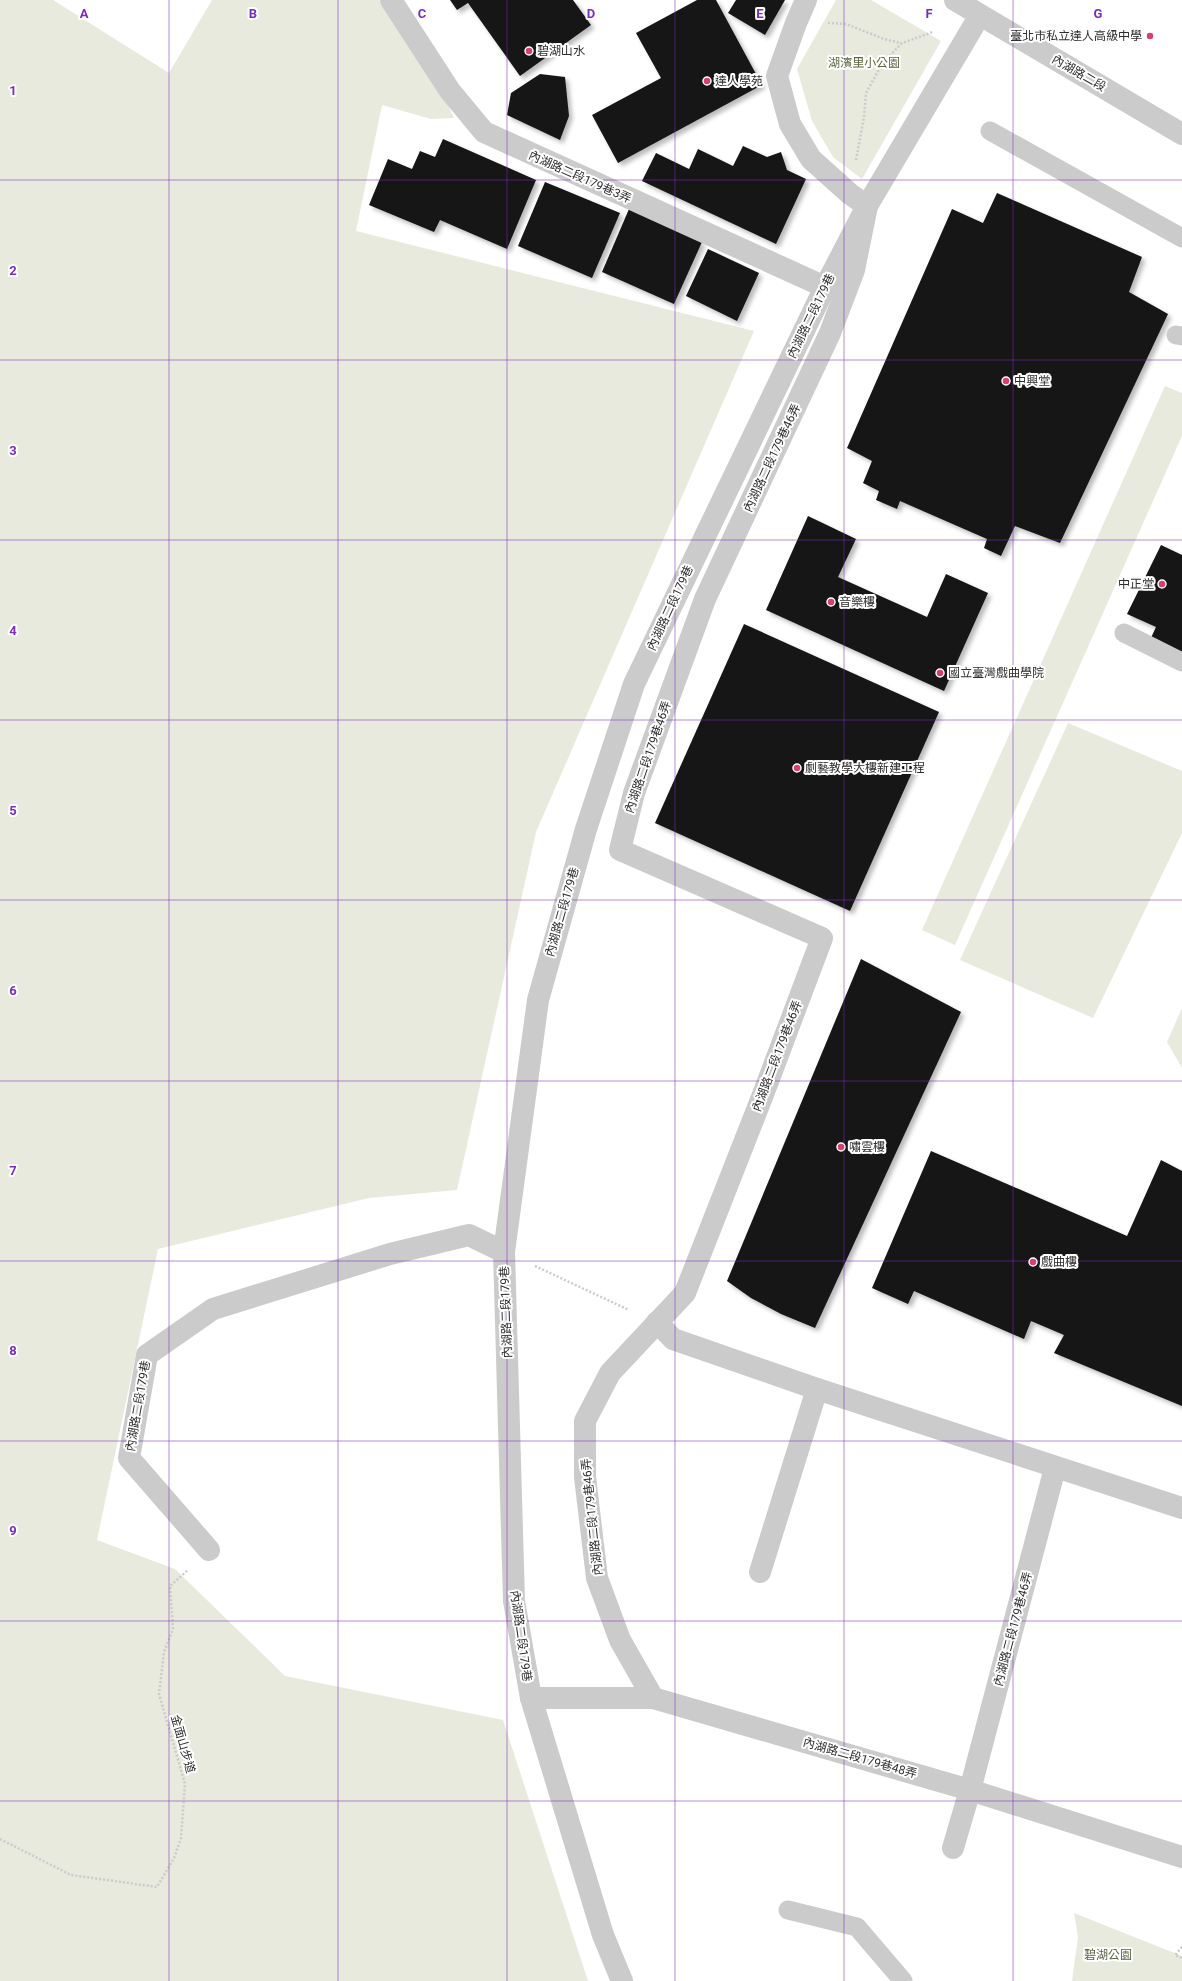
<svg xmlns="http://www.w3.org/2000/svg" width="1182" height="1981" font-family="Roboto,'Noto Sans TC',sans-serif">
  <defs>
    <filter id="shadow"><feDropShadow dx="3.5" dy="3.5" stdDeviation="2" flood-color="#0004"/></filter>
  </defs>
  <rect width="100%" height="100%" fill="#fff"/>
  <!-- green -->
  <g fill="#e7eadd">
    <path d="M0 0H53L169 73 212 0H379L405 32 435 77 454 118 431 119 382 105 356 231 754 331 536 832 457 1190 369 1198 158 1249 97 1540 175 1569 285 1676 503 1720 588 1981H0Z"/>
    <path d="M836 0H871L941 41 862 179 833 157 812 121 797 69Z"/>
    <path d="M1165 386 1182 393V436L955 945 922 930Z"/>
    <path d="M1068 723 1182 771V833L1093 1018 960 960Z"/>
    <path d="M1182 1008V1068L1167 1042Z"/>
    <path d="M1074 1913 1182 1956V1981H1072L1078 1937Z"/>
  </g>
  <!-- building -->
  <g fill="#151515" filter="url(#shadow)">
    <path d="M450 0H573L591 25 520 76 468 3 457 10Z"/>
    <path d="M697 0H716L762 85 618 163 592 115 661 78 636 33Z"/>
    <path d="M736 0H785L765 35 728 13Z"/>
    <path d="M540 74 565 77 569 116 560 140 507 115 511 93Z"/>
    <path d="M443 139 536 180 507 249 440 220 434 232 369 205 388 159 412 169 420 151 435 157Z"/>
    <path d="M743 146 767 157 781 152 787 170 806 179 776 244 642 181 656 153 689 169 698 149 733 166Z"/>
    <path d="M545 182 620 213 592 278 518 246Z"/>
    <path d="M997 193 1142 257 1129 292 1168 314 1060 543 1015 526 1001 556 984 548 987 539 900 501 897 509 876 500 879 491 863 483 872 461 847 448 952 209 983 223Z"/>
    <path d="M629 209 702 242 674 304 602 272Z"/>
    <path d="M708 249 759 273 737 321 686 296Z"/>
    <path d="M808 516 856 539 838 577 927 617 946 574 988 593 944 691 766 610Z"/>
    <path d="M1161 545 1182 555V658L1149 642 1156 627 1127 614Z"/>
    <path d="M744 624 939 712 850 911 655 823Z"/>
    <path d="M861 959 961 1012 815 1328 781 1314 751 1298 727 1281Z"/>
    <path d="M931 1151 1127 1236 1161 1160 1182 1171V1406L1054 1353 1064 1335 1031 1321 1024 1339 914 1291 908 1304 872 1288Z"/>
  </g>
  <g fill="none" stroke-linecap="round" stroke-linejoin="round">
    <!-- path -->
    <g stroke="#cbcbcb" stroke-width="2.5" stroke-dasharray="2 2" stroke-linecap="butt">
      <path d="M828 23 846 24 884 39 901 43"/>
      <path d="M856 160 864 117 866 93 882 64 902 43 933 32"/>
      <path d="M535 1266 629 1310"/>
      <path d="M0 1839 71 1875 157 1887 174 1858 181 1838 185 1784 159 1694 164 1652 173 1629 170 1586 188 1570"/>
      <path d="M1182 1947 1175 1955 1182 1958"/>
    </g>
    <!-- service -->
    <g stroke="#cbcbcb" stroke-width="19">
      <path d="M990 131 1182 238"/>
      <path d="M1176 335 1182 336"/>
      <path d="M1124 633 1182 662"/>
      <path d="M788 1910 857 1927 903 1981"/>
    </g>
    <!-- minor -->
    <g stroke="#cbcbcb" stroke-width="22">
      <path d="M391 0 450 91 484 132 825 287"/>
      <path d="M657 1322 673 1339 817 1389 1182 1508"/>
      <path d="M209 1550 129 1458 147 1355 213 1309 390 1254 469 1235 504 1252"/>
      <path d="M760 1572 817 1389"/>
      <path d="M531 1698H653L970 1790 1182 1857"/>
      <path d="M653 1698 620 1640 597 1578 585 1477V1421L610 1373 685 1293 764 1092 822 938 620 850 634 793 705 599 830 333 854 270 867 206 850 194 811 159 790 124 777 76 796 23 806 0"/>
      <path d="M953 1848 970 1790 1055 1468"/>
    </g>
    <!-- tertiary -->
    <g stroke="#cbcbcb" stroke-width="22">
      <path d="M955 0 1182 134"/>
      <path d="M622 1981 603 1935 531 1698 514 1601 504 1252 538 1000 586 829 634 684 825 287 867 206 980 15"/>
    </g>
  </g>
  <!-- grid -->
  <path fill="none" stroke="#7b2cbf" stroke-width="1" stroke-opacity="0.55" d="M169 0V1981M338 0V1981M507 0V1981M675 0V1981M844 0V1981M1013 0V1981M0 180H1182M0 360H1182M0 540H1182M0 720H1182M0 900H1182M0 1081H1182M0 1261H1182M0 1441H1182M0 1621H1182M0 1801H1182"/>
  <!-- markers -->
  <g fill="#d63f6e" stroke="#fff" stroke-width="1.5">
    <circle cx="1150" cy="36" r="4"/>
    <circle cx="529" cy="51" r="4"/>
    <circle cx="707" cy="81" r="4"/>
    <circle cx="1006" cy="381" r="4"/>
    <circle cx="1162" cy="584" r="4"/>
    <circle cx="831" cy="602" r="4"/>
    <circle cx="940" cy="673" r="4"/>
    <circle cx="797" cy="768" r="4"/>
    <circle cx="841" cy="1147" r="4"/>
    <circle cx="1033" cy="1262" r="4"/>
  </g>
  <g text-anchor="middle" stroke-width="4" stroke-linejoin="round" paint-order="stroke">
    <!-- poi labels -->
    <g font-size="12" fill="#2e2e2e" stroke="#fff" text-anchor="start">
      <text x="1142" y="40" text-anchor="end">臺北市私立達人高級中學</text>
      <text x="537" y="55">碧湖山水</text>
      <text x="715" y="85">達人學苑</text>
      <text x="1014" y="385">中興堂</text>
      <text x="1154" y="588" text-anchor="end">中正堂</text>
      <text x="839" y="606">音樂樓</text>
      <text x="948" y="677">國立臺灣戲曲學院</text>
      <text x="805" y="772">劇藝教學大樓新建工程</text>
      <text x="849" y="1151">嘯雲樓</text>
      <text x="1041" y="1266">戲曲樓</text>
    </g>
    <!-- park labels -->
    <g font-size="12" fill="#5a663f" stroke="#fff">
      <text x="864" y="67">湖濱里小公園</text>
      <text x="1108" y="1959">碧湖公園</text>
    </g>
    <!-- street labels -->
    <g font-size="12" fill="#2e2e2e" stroke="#fff">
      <text transform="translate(1079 73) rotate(30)" y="4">內湖路二段</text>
      <text transform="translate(580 177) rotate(24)" y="4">內湖路二段179巷3弄</text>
      <text transform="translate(811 316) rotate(-64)" y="4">內湖路二段179巷</text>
      <text transform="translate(772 458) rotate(-65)" y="4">內湖路二段179巷46弄</text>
      <text transform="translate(670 608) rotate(-65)" y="4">內湖路二段179巷</text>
      <text transform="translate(648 757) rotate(-71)" y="4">內湖路二段179巷46弄</text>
      <text transform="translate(562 912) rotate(-74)" y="4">內湖路二段179巷</text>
      <text transform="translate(777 1056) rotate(-69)" y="4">內湖路二段179巷46弄</text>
      <text transform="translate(506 1312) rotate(-92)" y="4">內湖路二段179巷</text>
      <text transform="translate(138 1406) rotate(-80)" y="4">內湖路二段179巷</text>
      <text transform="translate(592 1517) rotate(-96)" y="4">內湖路二段179巷46弄</text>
      <text transform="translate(1013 1629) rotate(-75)" y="4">內湖路二段179巷46弄</text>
      <text transform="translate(521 1636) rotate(82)" y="4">內湖路二段179巷</text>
      <text transform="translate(183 1744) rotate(74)" y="4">金面山步道</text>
      <text transform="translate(860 1758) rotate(16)" y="4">內湖路二段179巷48弄</text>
    </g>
  </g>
  <g font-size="13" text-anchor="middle" font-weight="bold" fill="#7b2cbf" stroke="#fff" stroke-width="4" stroke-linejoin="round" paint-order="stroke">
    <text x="84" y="18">A</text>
    <text x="253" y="18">B</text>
    <text x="422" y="18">C</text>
    <text x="591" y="18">D</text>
    <text x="760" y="18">E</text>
    <text x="929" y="18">F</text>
    <text x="1098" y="18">G</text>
    <text x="13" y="95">1</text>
    <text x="13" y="275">2</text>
    <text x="13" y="455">3</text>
    <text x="13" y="635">4</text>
    <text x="13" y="815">5</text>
    <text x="13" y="995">6</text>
    <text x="13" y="1175">7</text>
    <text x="13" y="1355">8</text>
    <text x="13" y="1535">9</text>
  </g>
</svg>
